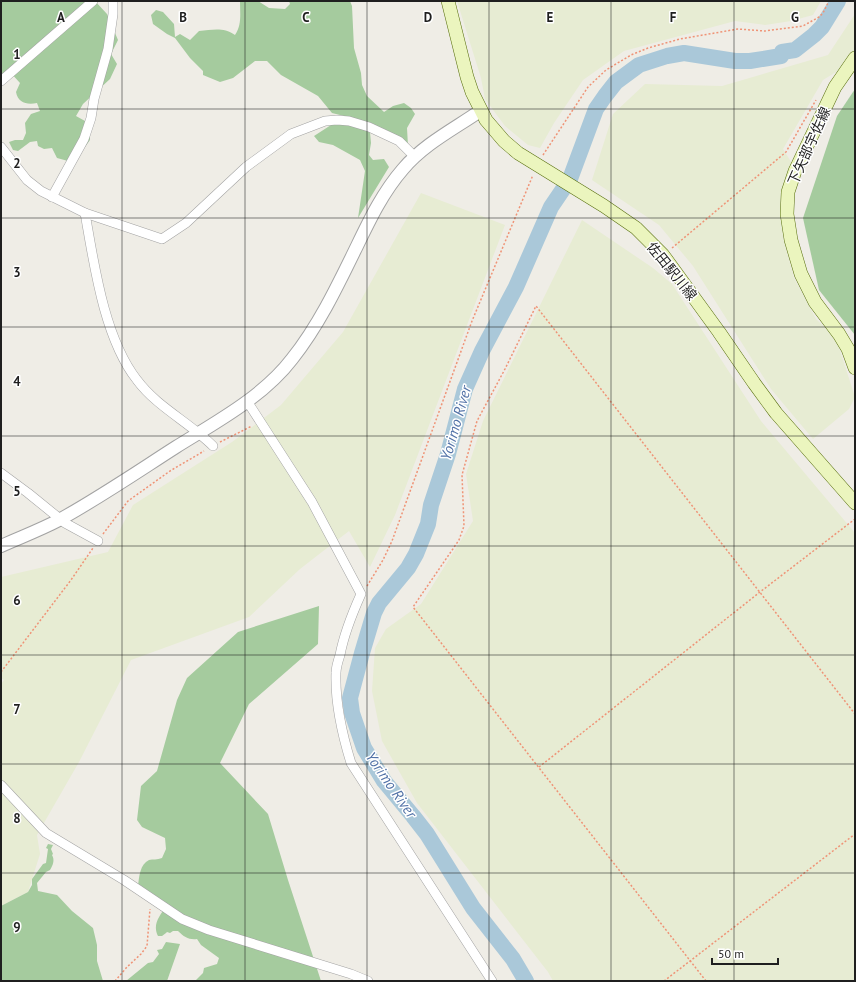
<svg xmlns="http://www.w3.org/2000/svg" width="856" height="982" font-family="'PT Sans','Noto Sans JP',sans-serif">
  <rect width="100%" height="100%" fill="#efede6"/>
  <!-- farmland -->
  <g fill="#e7ecd3">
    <path d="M457 1H821L813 15 791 21 765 25 735 21 624 51 583 80 554 123 540 148 528 145 505 126 485 99 481 78Z"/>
    <path d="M855 14V52L841 69 823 80 783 149 793 165 781 191 783 237 794 278 816 319 836 338 855 397 849 409 813 439 771 389 693 266 659 225 592 180 613 114 645 84 722 86 828 55Z"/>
    <path d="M421 193 505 225 395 515 370 567 349 531 300 569 249 617 131 660 79 762 37 835 40 854 28 892 1 906V684L4 680 1 678V577L108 552 133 505 232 442 281 405 343 332Z"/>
    <path d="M582 220 653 268 672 284 761 421 855 533V981H553L548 972 417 803 382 741 372 691 375 648 386 629 421 604 473 521 466 474 483 421Z"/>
  </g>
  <!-- forest -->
  <g fill="#a5cb9e">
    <path d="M1 1H95L107 14 118 40 111 54 117 64 110 79 83 104 76 116 85 121 90 128V140L82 151 68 161 57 158 52 148 44 149 38 146 37 141 30 142 18 151 13 150 9 142 15 140H23L26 133 25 123 31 114 40 111 37 103C27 105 18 103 16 92L20 83 10 72 1 84Z"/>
    <path d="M240 1H258L269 8 285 9 290 4 289 1H350L352 6 354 48 361 73 362 85 367 96 384 112 393 106 404 103 411 108 415 114 407 128 408 146 370 132 371 143 369 155 373 160 384 159 389 167 358 218 365 171 360 160 333 145 319 142 314 136 331 125 356 119 332 113 318 96 281 75 267 61H255L233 78 220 82 203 75V71L190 58 175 38 167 34 153 24 151 15 156 10 163 12 174 24 175 37 180 34 190 40 199 31C213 30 223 27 235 35 242 25 240 13 240 1Z"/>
    <path d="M855 89V335L819 290 803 218 837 116Z"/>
    <path d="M319 606 318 644 249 704 220 763 268 814 288 880 321 981H195L203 973 204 968 217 964 219 958 201 945 197 939C189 940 184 937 178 931H173L170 933 167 932 166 933 162 936H158C152 924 160 916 166 906L138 886C139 877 140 864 149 860 153 859 157 860 162 858L166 849 165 838 142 827 137 820 141 786 157 771 177 700 187 678 238 632Z"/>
    <path d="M48 844 53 845 51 849 53 854 52 855C55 860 53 865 50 870L46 872 37 883 38 891 57 895 72 911 93 928 97 945V961L103 981H1V906L28 892 32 885V879L43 864 46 863 48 849 46 848Z"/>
    <path d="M166 942 180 944 167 981H126L148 963 153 962 159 954 157 950 162 949Z"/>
  </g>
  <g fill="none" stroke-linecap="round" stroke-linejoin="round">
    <!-- river -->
    <path stroke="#aac8d9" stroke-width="16" d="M526 981 513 959 473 908 427 834 413 816 384 781 364 748 352 713 350 698 362 653 374 613 379 603 408 568 416 554 428 524 431 505 448 454 465 389 482 351 516 287 551 207 570 179 596 109 605 96 616 82 639 65 667 56 684 53 735 61H750L781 56 782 52 795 50 814 35 822 27 838 1"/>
    <!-- minor casing -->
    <g stroke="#a3a3a3" stroke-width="10">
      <g id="minor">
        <path d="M1 81 93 1"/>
        <path d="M1 147 27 180 41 191 85 213 162 239 186 223 246 167 291 134 325 121 337 120 349 121 369 127 399 141 414 156"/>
        <path d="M52 197 84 139 91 118 94 99 108 49 113 14V1"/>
        <path d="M85 213C94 264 104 338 137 380 157 407 189 422 213 446"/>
        <path d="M247 401 312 502 361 594C352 614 344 634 340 655 338 661 336 667 336 673 335 703 342 734 351 763L492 981"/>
        <path d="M1 473 28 493 65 523 98 541"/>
        <path d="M1 785 46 833 124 880 182 919 209 930 351 974 368 981"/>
      </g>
    </g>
    <!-- tertiary casing -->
    <g stroke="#a3a3a3" stroke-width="14">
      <path id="tertiary" d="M1 546C21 537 40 530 59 520 99 498 137 472 176 447 216 422 263 397 292 359 319 325 338 285 357 246 370 219 383 192 403 169 424 144 454 129 480 111"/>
    </g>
    <!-- secondary casing -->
    <g stroke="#576e0d" stroke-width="14">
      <g id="secondary">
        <path d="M448 1 467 77 472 92 486 120 504 141 518 153 604 206 636 228 663 255 719 332 754 383 776 413 855 503"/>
        <path d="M855 58 835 87 795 171 788 192 787 214 791 240 801 274 815 302 839 334 848 349 855 368"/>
      </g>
    </g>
    <!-- path -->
    <g stroke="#ef9376" stroke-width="1.5" stroke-dasharray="2 2" stroke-linecap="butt">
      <path d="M543 155 588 87 606 70 631 55 648 48 680 39 738 29 765 31 803 26 819 17 823 13 829 1"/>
      <path d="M672 248 786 152 816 100"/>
      <path d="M220 442 252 426"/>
      <path d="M103 534 128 501 170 471 204 451"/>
      <path d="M367 586 383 560 392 541 472 321 533 175"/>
      <path d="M1 672 71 580 93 548"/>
      <path d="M539 767 760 592 855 519"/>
      <path d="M115 981 127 967 141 954 147 946 150 909"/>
      <path d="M664 981 855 834"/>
      <path d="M706 981 413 607 459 540 464 526 462 475 477 421 505 369 536 306 855 714"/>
    </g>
    <!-- minor -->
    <use href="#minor" stroke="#fff" stroke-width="9"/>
    <!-- tertiary -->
    <use href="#tertiary" stroke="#fff" stroke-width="12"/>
    <!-- secondary -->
    <use href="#secondary" stroke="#ebf5be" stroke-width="13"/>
  </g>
  <!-- grid -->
  <path fill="none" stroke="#1f1f1f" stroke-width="1" stroke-opacity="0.55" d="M122 1V981M245 1V981M367 1V981M489 1V981M611 1V981M734 1V981M1 109H855M1 218H855M1 327H855M1 436H855M1 546H855M1 655H855M1 764H855M1 873H855"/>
  <g text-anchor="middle" stroke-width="3" stroke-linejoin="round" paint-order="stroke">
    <!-- street labels -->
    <g font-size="14" fill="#1f1f1f" stroke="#fff">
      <text transform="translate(809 146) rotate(-66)" y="5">下矢部宇佐線</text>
      <text transform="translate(672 271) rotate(51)" y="5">佐田駅川線</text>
    </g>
    <!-- water labels -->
    <g font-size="15" font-style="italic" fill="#5272a7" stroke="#fff">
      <text transform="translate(456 423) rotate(-74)" y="5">Yorimo River</text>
      <text transform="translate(391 785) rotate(55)" y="5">Yorimo River</text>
    </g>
  </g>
  <g font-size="13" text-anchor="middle" font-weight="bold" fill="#1f1f1f" stroke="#fff" stroke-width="3" stroke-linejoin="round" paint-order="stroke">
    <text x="61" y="22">A</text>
    <text x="183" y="22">B</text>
    <text x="306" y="22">C</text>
    <text x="428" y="22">D</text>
    <text x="550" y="22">E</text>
    <text x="673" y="22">F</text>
    <text x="795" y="22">G</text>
    <text x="17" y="59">1</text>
    <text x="17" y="168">2</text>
    <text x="17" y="277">3</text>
    <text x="17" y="386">4</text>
    <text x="17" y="496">5</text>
    <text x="17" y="605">6</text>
    <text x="17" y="714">7</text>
    <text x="17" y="823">8</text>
    <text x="17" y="932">9</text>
  </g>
  <!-- border -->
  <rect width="856" height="982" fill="none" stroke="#1f1f1f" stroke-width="4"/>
  <!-- scale -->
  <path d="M712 958v6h66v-6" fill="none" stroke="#1f1f1f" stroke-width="2"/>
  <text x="718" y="958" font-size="12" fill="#1f1f1f" stroke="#ffffff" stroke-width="3" paint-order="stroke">50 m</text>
</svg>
